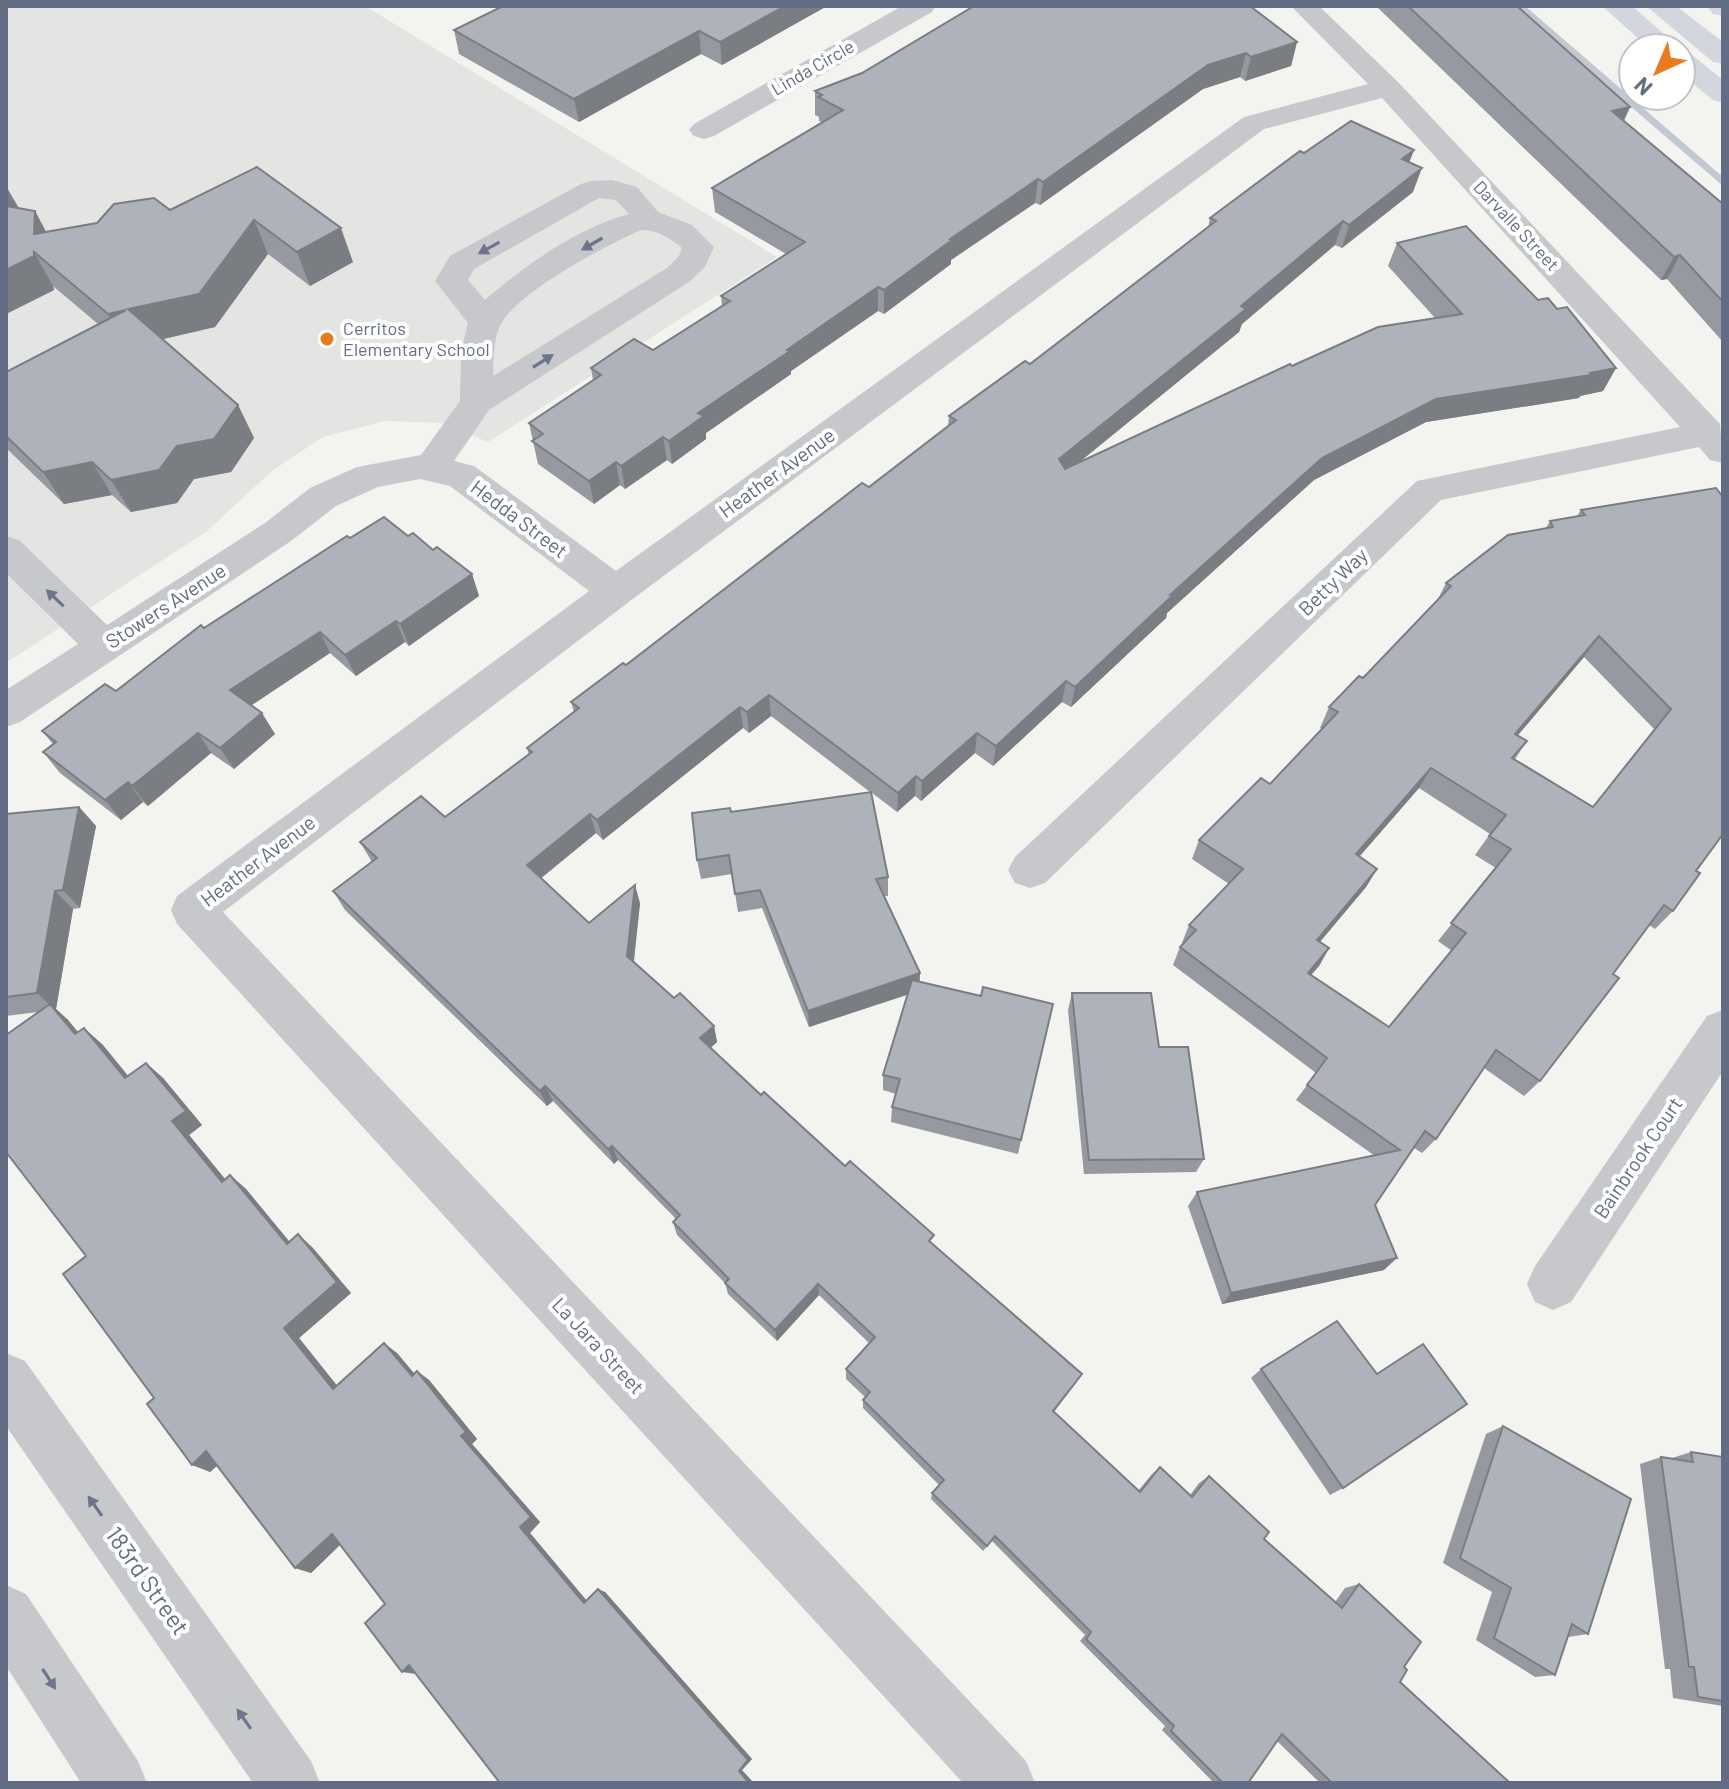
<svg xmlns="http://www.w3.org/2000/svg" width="1729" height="1789" font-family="Barlow,sans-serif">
  <rect width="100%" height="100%" fill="#f3f4ef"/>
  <!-- built -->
  <path fill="#e4e4e3" d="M6 6H365L777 257 488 442 443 423 385 421 323 437 272 471 207 531 6 663Z"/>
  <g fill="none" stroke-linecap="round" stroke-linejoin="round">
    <!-- stream -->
    <path fill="#c1c8d0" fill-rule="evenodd" d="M1514 6H1525L1723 177V186Z"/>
    <!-- minor -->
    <g fill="#c6c8cc" fill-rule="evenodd">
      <path d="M902 6H935L932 12 714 136 704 139 694 136 689 130 694 124Z"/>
      <path d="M1291 6H1319L1398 82 1720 424 1723 463 1710 460 1699 447 1441 500 1045 883 1030 888 1015 883 1008 870 1015 857 1417 481 1680 427 1382 98 1264 129 630 601 223 912 1026 1761 1035 1783H963L177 924 171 910 177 896 589 591 450 486 420 479 378 487 336 506 291 541 20 722 6 727V690L78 644 6 573V536L19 540 107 625 265 523 310 488 357 467 421 455 460 401 461 351 468 323 435 281 450 256 581 184 592 181 612 180 637 187 658 212 692 225 714 247 705 267 689 282 489 410 454 461 474 466 616 571 1244 117 1368 84ZM599 198 616 200 629 214C577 228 524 266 485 300L468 280 474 269ZM641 230C657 230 669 237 682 248L679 256 667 268 493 376C494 359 493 336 502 322 523 289 605 246 641 230Z"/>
      <path d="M1723 1010V1071L1571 1302 1553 1310 1535 1302 1527 1284 1535 1266 1707 1016Z"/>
      <path d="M6 1353 25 1361 311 1761 320 1783H253L6 1426Z"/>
      <path d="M6 1585 26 1594 138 1761 147 1783H81L6 1666Z"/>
    </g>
    <!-- highway -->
    <g fill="#d3d6dc" fill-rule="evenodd">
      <path d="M1602 6H1632L1680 48H1649Z"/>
      <path d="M1646 6H1676L1723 42V64L1713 62Z"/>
      <path d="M1707 6H1723V16L1713 14Z"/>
      <path d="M1681 52 1691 54 1723 80V103L1713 100 1681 74Z"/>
    </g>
  </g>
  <!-- wall -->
  <g fill="#9699a0" fill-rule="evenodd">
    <path d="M827 6 722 65 701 54 579 122 459 54 454 30Z"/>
    <path d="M1376 6H1517L1630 107 1624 121 1723 204V342L1667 279 1661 280Z"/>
    <path d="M1297 42 1291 66 1245 81 1240 77 1203 89 1040 205 1035 203 951 260V264L884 314 878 311 791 371V374L706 433V439L672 464 667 460 625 489 620 485 594 504 538 464 529 423 593 380 591 368 653 350 722 306 721 296 786 254 715 212 712 188 822 122 819 121V117L815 115V91Z"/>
    <path d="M1414 150 1409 162 1413 192 1342 248 1335 245 1242 324 1239 332 1078 463 1292 366 1435 318 1388 266 1397 243 1557 309 1616 368 1603 391 1580 396 1579 398 1426 422 1314 480 1167 613 1166 618 1071 707 1062 702 993 766 975 753 921 801 915 796 897 812 871 792 888 877V896H884L920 973 919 982 1021 1140 1018 1154 891 1122 892 1107 896 1094 883 1090V1075L908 994 809 1027 762 908 738 912 732 874 701 879 697 860 731 812 870 792 771 716 749 733 743 728 603 840 596 833 541 878 589 923 640 903 634 962 674 998 714 1026 717 1042 710 1048 761 1095 933 1244 1076 1383 1054 1412 1138 1491 1152 1474 1160 1467 1190 1495 1199 1483 1209 1476 1264 1539 1335 1602 1345 1588 1359 1584 1404 1667 1400 1682 1510 1783H1320L1277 1741 1248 1783H1214L1162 1730 1165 1726 1080 1641 1085 1635 992 1541 983 1551 931 1499 932 1493 939 1485 863 1408V1400L865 1397 846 1379V1369L869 1343 819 1295 777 1341 728 1294 725 1283 677 1235 673 1222 676 1219 618 1160 614 1164 553 1101 547 1106 345 910 333 891 372 862 360 842 445 817 529 755 527 748 574 712 571 702 626 665 869 487 948 426 949 416 1030 364 1208 228 1210 218 1304 153Z"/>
    <path d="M257 167 353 262 310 286 268 254 215 327 163 339 238 405 254 438 231 472 194 479 177 503 131 512 112 495 64 504 6 448V372L98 324 53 286 54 290 6 314V188H7L19 208 35 211 46 232 170 210Z"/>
    <path d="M1716 488 1696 871 1673 911 1655 929 1649 925 1613 974 1540 1081 1524 1096 1484 1068 1436 1139 1422 1153 1414 1148 1375 1205 1384 1270 1222 1304 1188 1206 1197 1192 1375 1156 1296 1100 1316 1073 1173 965 1180 947 1183 944 1182 943 1189 925 1229 884 1192 859 1199 840 1270 784 1322 729 1320 728 1329 707 1363 678 1437 601 1446 583 1546 528 1550 521 1577 516 1581 510ZM1584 657 1654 729 1593 807 1515 759 1527 741 1518 735ZM1419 788 1490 834 1475 855 1496 868 1438 941 1452 951 1389 1027 1311 975 1319 966 1329 948 1320 942 1366 887 1377 869 1359 857Z"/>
    <path d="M408 536 472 574 479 596 409 646 405 642 356 676 330 653 251 705 275 734 234 769 211 753 148 806 143 802 121 820 60 773 43 752 53 744 42 731 116 691 204 628 350 538Z"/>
    <path d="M79 807 96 826 80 908 73 909 56 1009 68 1020 78 1032 102 1044 128 1076 146 1063 163 1078 202 1125 189 1135 225 1179 230 1175 246 1189 289 1241 312 1247 351 1293 299 1338 337 1386 397 1353 414 1374 417 1371 429 1380 477 1439 472 1444 540 1522 530 1533 586 1600 605 1592 752 1759 742 1770 385 1604 340 1545 311 1573 295 1568 217 1466 210 1472 154 1398 86 1256 38 1012 6 1016V814Z"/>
    <path d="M1072 993 1159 1047 1204 1159 1196 1172 1084 1174 1068 1010Z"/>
    <path d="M1261 1369 1343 1488 1330 1495 1251 1378Z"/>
    <path d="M1503 1426 1588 1634 1568 1637 1555 1675 1535 1677 1476 1640 1492 1592 1443 1563 1486 1434Z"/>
    <path d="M1691 1452 1723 1457V1706L1673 1698 1670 1669H1665L1640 1464 1661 1457 1672 1458Z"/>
  </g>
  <!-- shaded-wall -->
  <g fill="#7a7d82">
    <path d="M785 6H827L722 65 720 42Z"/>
    <path d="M699 31 701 54 579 122 574 99Z"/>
    <path d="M1297 42 1291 66 1245 81 1251 57Z"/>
    <path d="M1246 53 1240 77 1203 89 1040 205 1043 182 1208 65Z"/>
    <path d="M1630 107 1619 131 1612 111Z"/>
    <path d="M1414 150 1405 173 1402 159Z"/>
    <path d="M1422 168 1413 192 1342 248 1349 225Z"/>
    <path d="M1038 179 1035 203 951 260V264L884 314V290L950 239Z"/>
    <path d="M7 188 26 222 6 206Z"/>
    <path d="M35 211 53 245 34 234Z"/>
    <path d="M254 220 268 254 215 327 146 343 128 309Z"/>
    <path d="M1343 221 1335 245 1242 324 1239 332 1055 482 1059 459Z"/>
    <path d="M341 228 353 262 310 286 297 252Z"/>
    <path d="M34 252 53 286 54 290 6 314V270Z"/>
    <path d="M1680 255 1667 279 1661 280 1674 257Z"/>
    <path d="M878 287V311L791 371V374L706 433V439L672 464 669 441 698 413 787 350Z"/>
    <path d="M126 310V348L108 314Z"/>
    <path d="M1616 368 1603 391 1580 396 1579 398 1426 422 1314 480 1167 613 1166 618 1071 707 1075 687 1170 595 1322 458 1436 399Z"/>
    <path d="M238 405 254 438 231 472 194 479 177 503 131 512 111 480 177 446Z"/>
    <path d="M663 437 667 460 625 489 621 466Z"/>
    <path d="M92 462 112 495 64 504 43 472Z"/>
    <path d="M616 462 620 485 594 504 589 481Z"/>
    <path d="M472 574 479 596 409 646 400 624Z"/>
    <path d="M396 621 405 642 356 676 345 655Z"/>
    <path d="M320 632 330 653 243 711 230 690Z"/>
    <path d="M1599 636 1584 657 1502 754 1515 734Z"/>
    <path d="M1066 681 1062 702 993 766 996 746Z"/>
    <path d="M769 695 771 716 749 733 747 712Z"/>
    <path d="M740 707 743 728 603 840 597 820Z"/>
    <path d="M262 713 275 734 234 769 220 748Z"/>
    <path d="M198 733 211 753 148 806 132 786Z"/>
    <path d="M977 733 975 753 921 801 922 781Z"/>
    <path d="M1431 768 1419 788 1345 873 1356 854Z"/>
    <path d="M916 776 915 796 897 812 898 793Z"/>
    <path d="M128 782 143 802 121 820 105 800Z"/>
    <path d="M79 807 96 826 80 908 63 890Z"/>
    <path d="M590 814 596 833 534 884 527 865Z"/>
    <path d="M1377 869 1366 887 1307 957 1317 940Z"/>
    <path d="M635 885 640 903 632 974 627 956Z"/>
    <path d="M55 891 73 909 56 1009 68 1020 93 1051 75 1034 52 1007 37 993Z"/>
    <path d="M1329 948 1319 966 1298 990 1308 973Z"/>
    <path d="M920 973 919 991 809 1027 808 1011Z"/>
    <path d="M714 1026 717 1042 704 1054 700 1038Z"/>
    <path d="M84 1028 102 1044 143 1094 125 1078Z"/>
    <path d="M146 1063 163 1078 202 1125 189 1135 238 1195 222 1182 172 1121Z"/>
    <path d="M545 1086 553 1101 547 1106 540 1091Z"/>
    <path d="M612 1146 618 1160 614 1164 608 1149Z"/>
    <path d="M230 1175 246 1189 301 1256 287 1244Z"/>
    <path d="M298 1234 312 1247 351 1293 299 1338 347 1398 333 1389 284 1328Z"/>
    <path d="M1397 1258 1384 1270 1222 1304 1231 1293Z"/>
    <path d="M818 1284 819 1295 777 1341 775 1330Z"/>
    <path d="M384 1343 397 1353 424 1385 412 1376Z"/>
    <path d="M417 1371 429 1380 477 1439 472 1444 540 1522 530 1533 592 1607 584 1603 520 1527 461 1436Z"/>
    <path d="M206 1451 224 1459 210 1472 192 1465Z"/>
    <path d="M332 1534 346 1539 311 1573 295 1568Z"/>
    <path d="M598 1589 605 1592 752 1759 742 1770 754 1783H749Z"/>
    <path d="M409 1665 416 1674 402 1672Z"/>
  </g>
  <!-- building -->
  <g fill="#aeb2ba" stroke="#7a7d82" stroke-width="2" fill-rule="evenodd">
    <path d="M503 6H785L720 42 699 31 574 99 454 30Z"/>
    <path d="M974 6H1250L1297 42 1251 57 1246 53 1208 65 1043 182 1038 179 950 239 952 240 884 290 878 287 787 350 790 351 698 413 704 416 669 441 663 437 621 466 616 462 589 481 532 441 543 434 529 423 601 375 591 368 634 339 653 350 730 301 721 296 805 242 712 188 843 110 818 97 822 95 815 91 862 73Z"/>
    <path d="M1408 6H1517L1630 107 1612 111 1723 204V302L1680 255 1674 257Z"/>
    <path d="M1351 121 1414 150 1402 159 1422 168 1349 225 1343 221 1241 306 1246 309 1059 459 1065 469 1290 364 1292 366 1378 327 1462 314 1397 243 1466 226 1538 300 1548 298 1557 309 1567 307 1616 368 1590 373 1591 375 1436 399 1322 458 1170 595 1172 596 1075 687 1066 681 996 746 977 733 922 781 916 776 898 793 769 695 747 712 740 707 597 820 590 814 527 865 589 923 635 885 627 956 674 998 680 993 714 1026 700 1038 761 1095 764 1092 845 1166 850 1161 934 1235 929 1241 1082 1374 1053 1411 1140 1492 1160 1467 1192 1497 1209 1476 1269 1532 1264 1539 1342 1608 1359 1584 1421 1642 1404 1667 1407 1670 1400 1682 1510 1783H1332L1282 1734 1248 1783H1223L1171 1731 1174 1726 1086 1639 1091 1632 995 1536 987 1546 932 1493 944 1480 863 1400 870 1392 846 1369 875 1337 818 1284 775 1330 725 1283 729 1279 673 1222 680 1215 612 1146 608 1149 545 1086 540 1091 333 891 377 858 360 842 421 796 445 817 532 752 527 748 579 708 571 702 623 663 626 665 862 483 869 487 956 420 949 416 1025 361 1030 364 1216 221 1210 218 1300 151 1304 153Z"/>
    <path d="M257 167 341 228 297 252 254 220 199 294 128 309 238 405 214 439 177 446 159 470 111 480 92 462 43 472 6 436V372L126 310 108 314 34 252V256L6 270V206L35 211 34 234 97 223 114 204 154 198 170 210Z"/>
    <path d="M1716 488 1723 497V834L1696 871 1700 873 1673 911 1664 905 1613 974 1619 978 1540 1081 1496 1050 1436 1139 1425 1131 1375 1205 1397 1258 1231 1293 1197 1192 1400 1150 1307 1085 1327 1058 1180 947 1196 930 1189 925 1243 869 1199 840 1261 778 1270 784 1338 712 1329 707 1359 676 1363 678 1451 586 1446 583 1508 535 1553 527 1550 521 1585 515 1581 510ZM1599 636 1671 709 1593 807 1512 758 1527 741 1515 734ZM1431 768 1506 815 1489 836 1511 849 1451 923 1466 933 1389 1027 1308 973 1329 948 1317 940 1377 869 1356 854Z"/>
    <path d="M384 517 408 536 413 533 433 550 437 547 472 574 400 624 396 621 345 655 320 632 230 690 262 713 220 748 198 733 132 786 128 782 105 800 43 752 56 742 42 731 105 684 116 691 201 625 204 628 347 536 350 538Z"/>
    <path d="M871 792 888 877 876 879 920 973 808 1011 760 890 735 894 729 855 697 860 692 813 730 808 731 812Z"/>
    <path d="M79 807 63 890 55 891 37 993 6 997V814Z"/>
    <path d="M912 980 981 996 983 987 1053 1004 1021 1140 892 1107 900 1079 883 1075Z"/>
    <path d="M1072 993H1151L1159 1047H1188L1204 1159 1089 1160Z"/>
    <path d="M50 1004 75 1034 84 1028 125 1078 146 1063 186 1111 172 1121 222 1182 230 1175 287 1244 298 1234 337 1282 284 1328 333 1389 384 1343 412 1376 417 1371 466 1432 461 1436 531 1517 520 1527 584 1603 598 1589 748 1760 739 1771 749 1783H500L409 1665 402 1672 365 1623 385 1604 332 1534 295 1568 206 1451 192 1465 147 1404 154 1398 63 1274 86 1256 6 1152V1035Z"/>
    <path d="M1337 1321 1377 1374 1423 1344 1467 1404 1343 1488 1261 1369Z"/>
    <path d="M1503 1426 1631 1499 1588 1634 1572 1624 1555 1675 1494 1638 1511 1588 1460 1558Z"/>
    <path d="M1691 1452 1723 1457V1701L1698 1697 1694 1667H1689L1661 1457 1693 1462Z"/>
  </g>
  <!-- one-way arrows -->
  <defs><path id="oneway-solid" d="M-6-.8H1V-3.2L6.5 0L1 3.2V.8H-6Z" transform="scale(2)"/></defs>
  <g fill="#6c7589">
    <use href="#oneway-solid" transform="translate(592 244) rotate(150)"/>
    <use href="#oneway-solid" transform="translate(489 248) rotate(151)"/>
    <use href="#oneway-solid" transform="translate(543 361) rotate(-32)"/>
    <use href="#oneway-solid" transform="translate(55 598) rotate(-136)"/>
    <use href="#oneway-solid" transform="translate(95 1506) rotate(-125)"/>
    <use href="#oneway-solid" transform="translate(49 1679) rotate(57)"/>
    <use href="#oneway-solid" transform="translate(244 1719) rotate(-125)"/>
  </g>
  <!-- markers -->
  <circle fill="#ea7b1a" stroke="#fff" stroke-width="3" cx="327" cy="339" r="8"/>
  <g text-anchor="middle" stroke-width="8" stroke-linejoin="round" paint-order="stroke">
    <!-- far-street labels -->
    <g font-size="18" fill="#626c82" stroke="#fff">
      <text transform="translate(813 68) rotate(-30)" y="6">Linda Circle</text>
      <text transform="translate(1516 226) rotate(47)" y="6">Darvalle Street</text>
    </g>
    <!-- far-poi labels -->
    <g font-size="18" fill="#626c82" stroke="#fff" text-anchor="start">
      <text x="343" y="335">Cerritos<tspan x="343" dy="21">Elementary School</tspan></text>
    </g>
    <!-- street labels -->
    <g font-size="20" fill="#626c82" stroke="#fff">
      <text transform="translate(777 473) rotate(-36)" y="7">Heather Avenue</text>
      <text transform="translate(519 519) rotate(37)" y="7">Hedda Street</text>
      <text transform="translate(1333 582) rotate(-44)" y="7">Betty Way</text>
      <text transform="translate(166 606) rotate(-33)" y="7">Stowers Avenue</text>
      <text transform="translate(258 861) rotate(-37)" y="7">Heather Avenue</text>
      <text transform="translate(1638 1158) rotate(-56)" y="7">Bainbrook Court</text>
      <text transform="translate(598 1346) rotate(47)" y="7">La Jara Street</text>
    </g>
    <!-- near-street labels -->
    <g font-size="24" fill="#626c82" stroke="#fff">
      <text transform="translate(147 1581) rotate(55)" y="8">183rd Street</text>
    </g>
  </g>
  <!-- border -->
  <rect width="1729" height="1789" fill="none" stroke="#626c82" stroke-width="16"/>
  <!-- north arrow -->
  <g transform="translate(1657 72) rotate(224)"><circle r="38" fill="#ffffff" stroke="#c0c4cd" stroke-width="2"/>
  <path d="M0-6L14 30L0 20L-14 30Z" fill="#ea7b1a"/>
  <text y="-12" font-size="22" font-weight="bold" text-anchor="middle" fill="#626c82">N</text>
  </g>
</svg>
